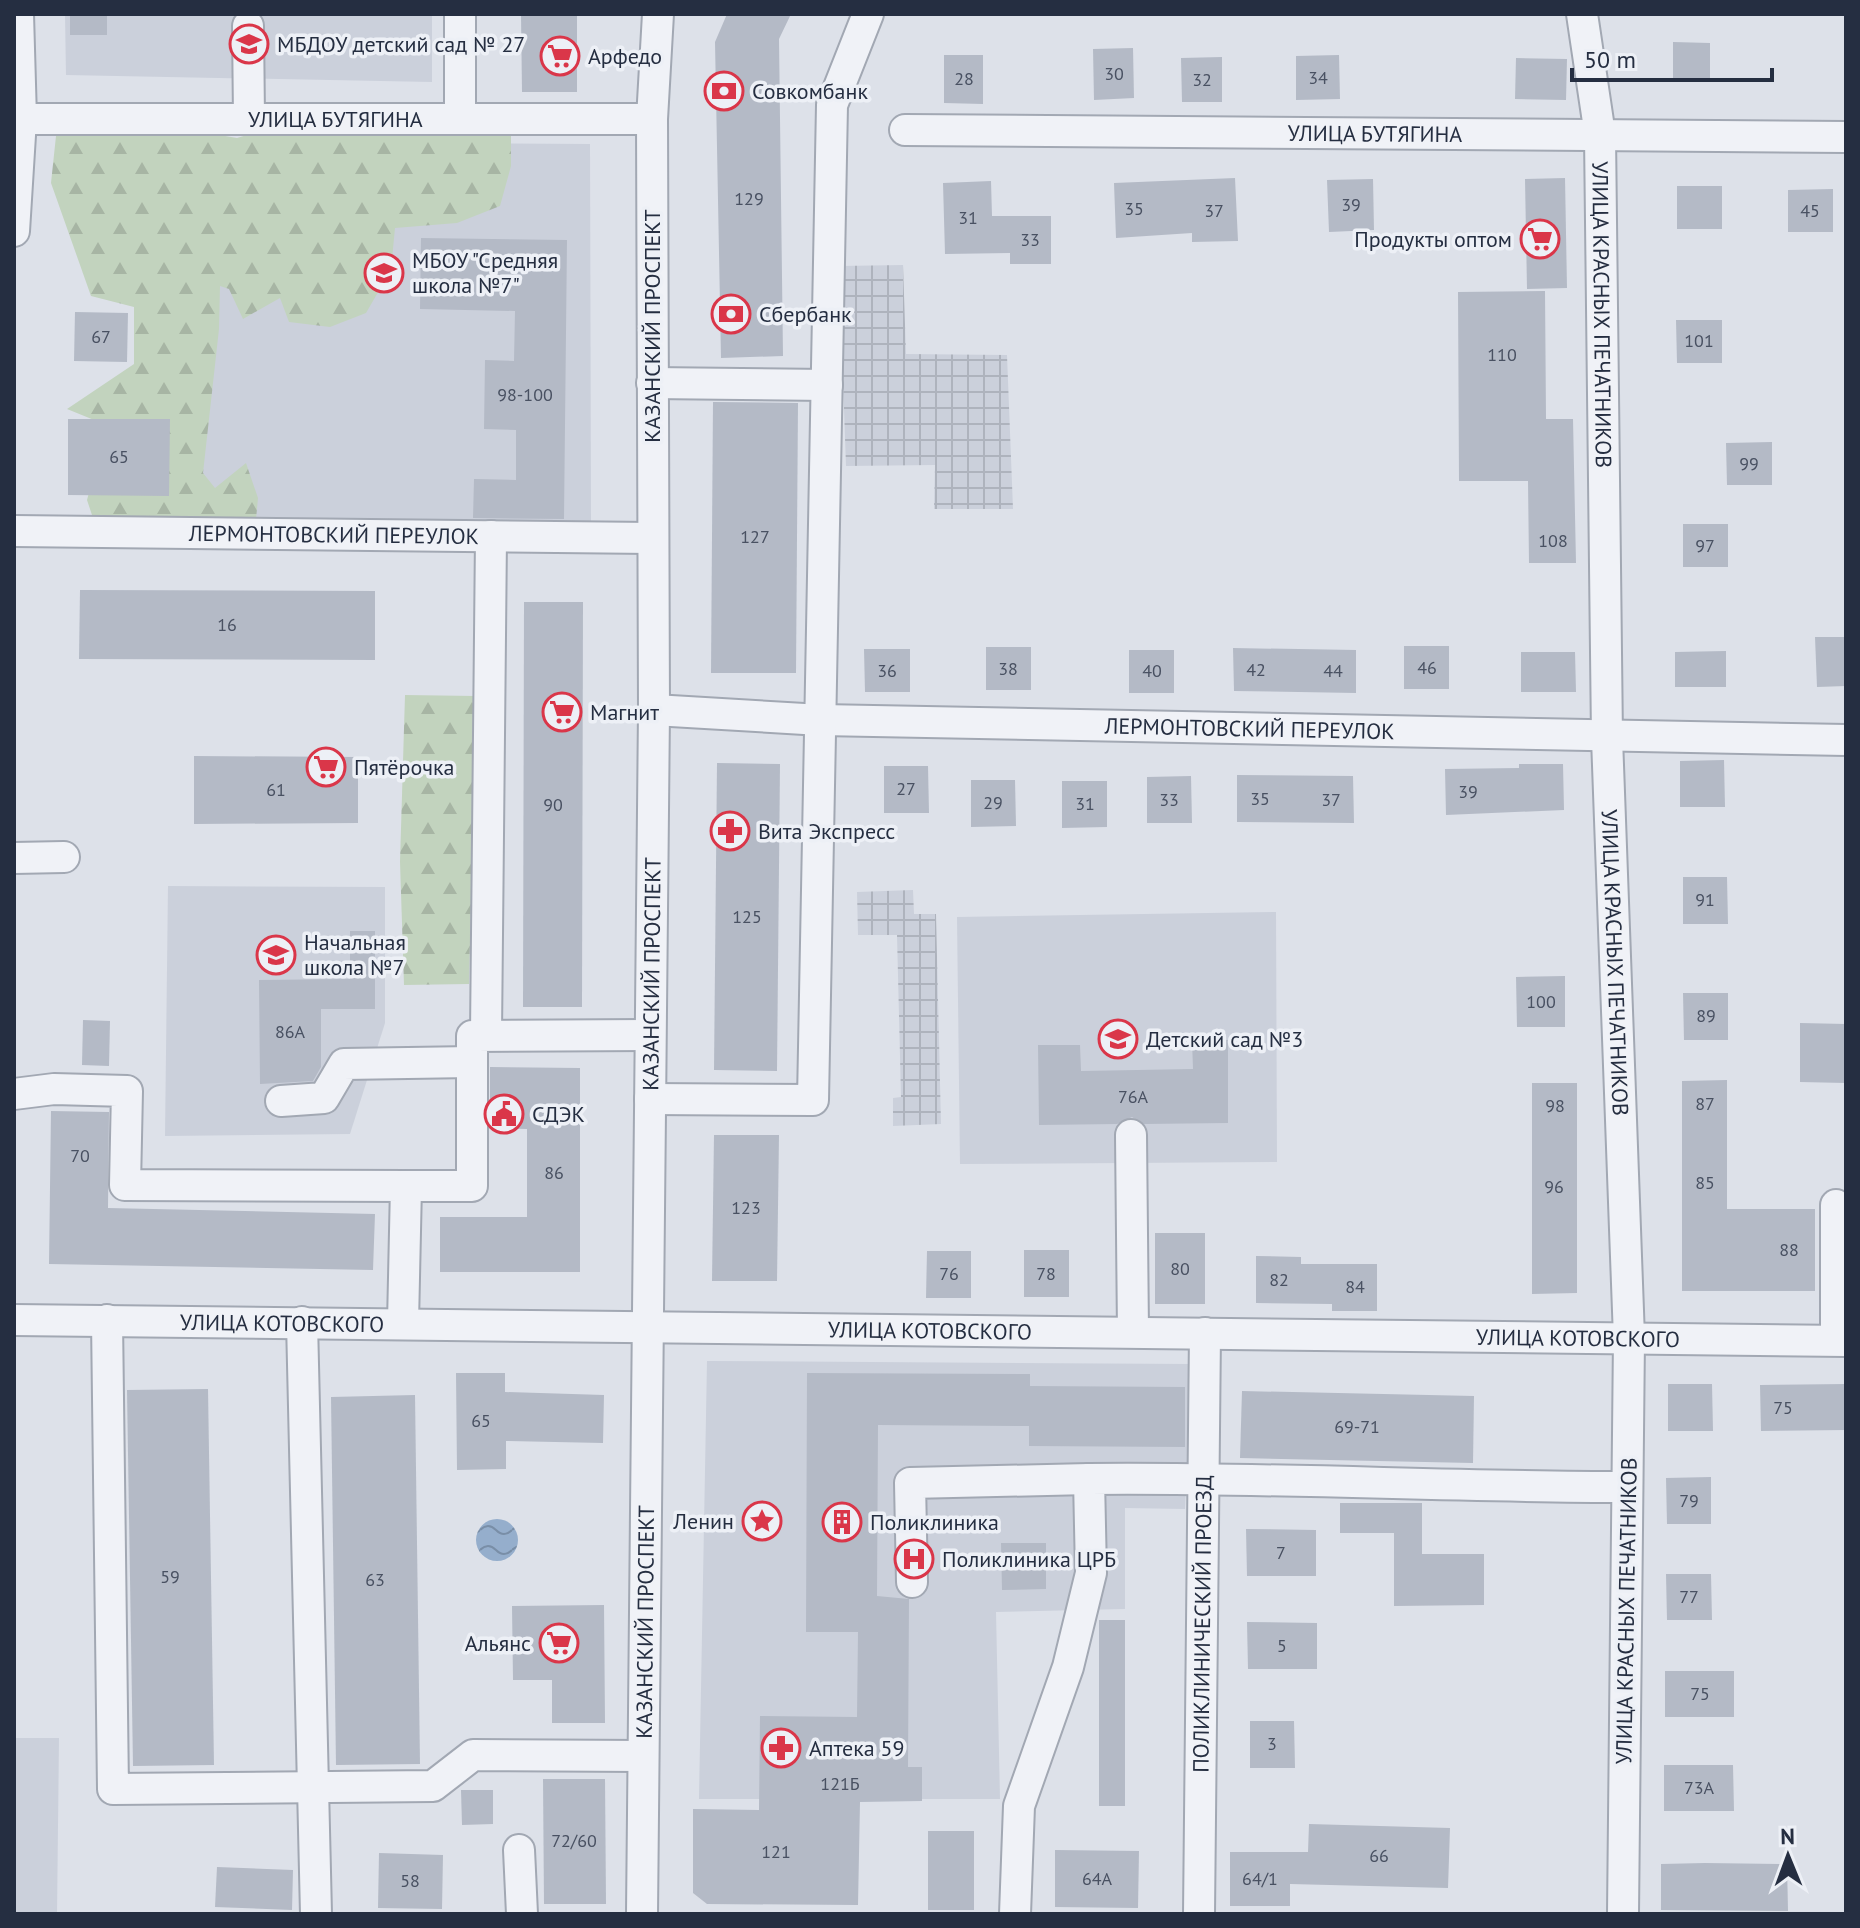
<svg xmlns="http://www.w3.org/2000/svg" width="1860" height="1928" font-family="'PT Sans',sans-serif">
  <defs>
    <pattern id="industrial-grid" width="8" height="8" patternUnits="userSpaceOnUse" patternTransform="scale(2)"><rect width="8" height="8" fill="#cbd0db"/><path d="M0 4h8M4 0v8" fill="none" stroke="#aeb3bd"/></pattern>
    <pattern id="forest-firs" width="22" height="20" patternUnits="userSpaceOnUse" patternTransform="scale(2)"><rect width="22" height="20" fill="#c2d3be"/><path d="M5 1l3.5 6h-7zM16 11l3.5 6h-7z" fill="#a7b5a4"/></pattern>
    <pattern id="water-waves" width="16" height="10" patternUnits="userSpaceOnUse" patternTransform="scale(2)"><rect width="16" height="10" fill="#95aecc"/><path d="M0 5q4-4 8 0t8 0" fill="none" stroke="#798ea7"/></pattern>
  </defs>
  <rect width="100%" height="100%" fill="#dde1e9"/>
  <!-- built -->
  <g fill="#cbd0db">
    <path d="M65 14H432V82L66 75Z"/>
    <path d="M179 142 590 144 591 523 175 517Z"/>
    <path d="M168 886 385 887V1023L350 1134 165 1136Z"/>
    <path d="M1276 912 1277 1162 960 1164 957 917Z"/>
    <path d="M707 1361 1191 1364 1185 1509 1125 1508V1609L996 1612 1000 1799H699Z"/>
    <path d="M14 1738H59L57 1914H14Z"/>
  </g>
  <!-- industrial -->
  <g fill="url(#industrial-grid)">
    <path d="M903 265 906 354 1007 355 1013 509H934L935 465 846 466 839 266Z"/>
    <path d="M913 890 914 914H936L941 1124 893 1126V1098L901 1097 897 935H858L857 892Z"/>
  </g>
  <!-- forest -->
  <g fill="url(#forest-firs)">
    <path d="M74 125 167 126 237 138 267 129 511 133V166L500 206 457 223 395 228 391 270 366 313 330 327 289 322 280 298 243 319 229 289 220 286 219 329 203 473 215 488 246 463 258 498 255 530 96 527 87 500 99 455V422L67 409 134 364V307L91 296 51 183 56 136Z"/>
    <path d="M405 695 476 696 469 984 404 985 400 862Z"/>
  </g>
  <!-- water -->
  <circle fill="url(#water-waves)" cx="497" cy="1540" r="21"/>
  <!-- building -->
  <g fill="#b4bac6">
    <rect x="70" y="14" width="37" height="21"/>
    <path d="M521 14H577V92H522Z"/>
    <path d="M727 14H791L779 39 783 356 721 358 715 42Z"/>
    <path d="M1673 42 1710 43V80H1673Z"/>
    <path d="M1133 48 1134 98 1094 100 1093 49Z"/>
    <path d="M944 55H983V104L944 103Z"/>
    <path d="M1339 55 1340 99 1296 100V56Z"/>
    <path d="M1222 57V102H1182L1181 58Z"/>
    <path d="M1516 58 1567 59 1566 100 1515 99Z"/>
    <path d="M1235 178 1238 241 1192 242V233L1116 238 1114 183Z"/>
    <path d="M1565 178 1567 288 1527 289 1525 179Z"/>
    <path d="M1373 179 1374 230 1329 232 1327 180Z"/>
    <path d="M991 181 992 216H1051V264H1010V253L945 254 943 183Z"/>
    <rect x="1677" y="186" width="45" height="43"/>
    <path d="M1833 189V232H1788V190Z"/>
    <path d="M421 238 567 240 564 519 473 518 474 479 516 480V430L484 429 485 360 514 361 515 311 420 309Z"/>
    <path d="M1545 291 1546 419H1573L1576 563H1529L1528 481H1459L1458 292Z"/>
    <path d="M75 312 128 313 127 362 74 361Z"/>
    <path d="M1676 320H1722V363H1677Z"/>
    <path d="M713 402 798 403 796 673H711Z"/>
    <path d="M68 419H170L169 496 68 495Z"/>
    <path d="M1772 442V485H1727L1726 443Z"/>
    <rect x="1683" y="524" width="45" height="43"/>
    <path d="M80 590 375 591V660L79 659Z"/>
    <path d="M524 602H583L582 1007H523Z"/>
    <path d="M1815 637H1846V686L1817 687Z"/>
    <rect x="1404" y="646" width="45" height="43"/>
    <rect x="986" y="647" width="45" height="43"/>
    <path d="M1233 648 1356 650V693L1234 691Z"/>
    <path d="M864 649H910V692H865Z"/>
    <rect x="1129" y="650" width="45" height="43"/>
    <path d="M1726 651V687H1675V652Z"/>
    <path d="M1521 652H1575L1576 692H1521Z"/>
    <path d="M194 756 358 757V823L194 824Z"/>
    <path d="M1724 760 1725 807H1680V761Z"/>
    <path d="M717 763 780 764 777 1071 714 1070Z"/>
    <path d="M1519 764H1563L1564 810 1446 815 1445 769 1519 768Z"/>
    <path d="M884 766H928L929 813H884Z"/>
    <path d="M1237 775 1353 776 1354 823 1237 822Z"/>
    <path d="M1191 776 1192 823H1147V777Z"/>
    <path d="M971 780H1015L1016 826 971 827Z"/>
    <path d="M1062 781H1107V827L1062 828Z"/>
    <path d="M1683 877H1727L1728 924H1683Z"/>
    <path d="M350 931H375V1009H321V1067L313 1081 260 1084 259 980 350 979Z"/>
    <path d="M1565 976V1027H1517L1516 977Z"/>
    <path d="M1683 993H1728V1040H1684Z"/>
    <path d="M83 1020 110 1021 109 1066 82 1065Z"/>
    <path d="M1800 1023 1846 1024V1083L1800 1082Z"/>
    <path d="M1192 1040H1228V1123L1144 1124 1132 1117 1117 1124 1039 1125 1038 1045H1080L1081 1071 1193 1069Z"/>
    <path d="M490 1067 580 1068V1272H440V1217H527V1129L490 1128Z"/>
    <path d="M1727 1080V1209H1815V1291H1682V1081Z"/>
    <path d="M1532 1083H1577V1293L1532 1294Z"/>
    <path d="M51 1111 109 1112 108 1208 375 1214 373 1270 49 1264Z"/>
    <path d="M714 1135H779L777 1281H712Z"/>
    <rect x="1155" y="1233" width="50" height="71"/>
    <rect x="1024" y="1250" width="45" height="47"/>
    <path d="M927 1251H971V1298H926Z"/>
    <path d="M1256 1256 1301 1257V1264H1377V1311H1332V1304L1256 1303Z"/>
    <path d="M456 1373H505V1392L604 1395 603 1443 506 1441V1469L457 1470Z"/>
    <path d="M807 1373 1030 1374V1386L1185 1387V1447L1029 1446V1426L878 1425 877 1596 909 1599 908 1767H922V1801L860 1802 858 1905 707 1904 693 1893V1809L759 1810 760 1716 857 1717 858 1632H806Z"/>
    <path d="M1668 1384H1712L1713 1431H1668Z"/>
    <path d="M1846 1384V1430L1761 1431 1760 1385Z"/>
    <path d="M208 1389 214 1765 133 1766 127 1390Z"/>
    <path d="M1242 1391 1474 1396 1473 1463 1240 1458Z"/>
    <path d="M415 1395 420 1764 336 1765 331 1397Z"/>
    <path d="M1711 1477V1524H1667L1666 1478Z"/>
    <path d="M1340 1503H1422V1554H1484V1605L1394 1606V1533H1340Z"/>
    <path d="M1246 1529 1316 1530V1576H1247Z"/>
    <path d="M1001 1543H1046V1589L1002 1590Z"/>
    <path d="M1666 1574H1711L1712 1620H1667Z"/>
    <path d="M604 1605 605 1723H552V1680H513L512 1606Z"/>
    <rect x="1099" y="1620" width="26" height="186"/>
    <path d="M1247 1622 1317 1623V1669H1248Z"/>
    <rect x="1665" y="1671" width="69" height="46"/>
    <path d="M1250 1721H1294L1295 1768H1250Z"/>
    <path d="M1664 1765H1733L1734 1811H1664Z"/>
    <path d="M543 1779H605L606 1904H544Z"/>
    <path d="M461 1790H493V1824L462 1825Z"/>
    <path d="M1309 1824 1450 1828 1448 1888 1290 1884V1906H1230V1852H1308Z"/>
    <rect x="928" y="1831" width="46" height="79"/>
    <path d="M1055 1850 1139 1851 1138 1908 1055 1907Z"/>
    <path d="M379 1853 443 1855 442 1909 378 1908Z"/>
    <path d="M1705 1863 1787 1864 1788 1911 1661 1910V1864Z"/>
    <path d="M217 1867 293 1870 292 1910 215 1907Z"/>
  </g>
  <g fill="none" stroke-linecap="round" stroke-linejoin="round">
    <!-- minor casing -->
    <g stroke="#a2a8b3" stroke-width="34">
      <g id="minor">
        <path id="s1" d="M1582 14 1600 135 1607 738 1629 1338 1623 1914"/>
        <path d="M248 26 249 118"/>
        <path d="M460 117V14"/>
        <path id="s2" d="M14 122 21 119H652"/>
        <path id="s3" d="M905 130 1846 137"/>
        <path d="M14 231 21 119 18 14"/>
        <path d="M652 383 827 385"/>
        <path id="s4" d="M14 531 652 538"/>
        <path id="s5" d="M654 710 821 720 1846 740"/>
        <path d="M14 858 64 857"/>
        <path d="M486 1034 491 536"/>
        <path d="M14 1094 54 1089 127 1091 125 1185 406 1186 403 1323"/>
        <path d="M650 1099 813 1100 832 105 868 14"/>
        <path d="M281 1101 324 1098 344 1064 472 1062"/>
        <path d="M1131 1135 1133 1332"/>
        <path d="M406 1186H472V1036L649 1035"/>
        <path d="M1836 1205V1340"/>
        <path id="s6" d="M14 1320 1846 1341"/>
        <path d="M107 1320 113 1789 433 1786 473 1755 643 1756"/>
        <path d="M302 1322 316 1914"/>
        <path d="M912 1582 910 1483 1089 1479"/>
        <path d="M519 1850 522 1914"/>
        <path id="s7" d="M642 1914 654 710 652 119 658 14"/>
        <path d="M1015 1914 1019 1806 1068 1667 1091 1573 1089 1479C1269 1477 1448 1487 1627 1487"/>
        <path id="s8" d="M1199 1914 1205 1333"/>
      </g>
    </g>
    <!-- minor -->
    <use href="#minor" stroke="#f0f2f7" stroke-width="30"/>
  </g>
  <!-- icons -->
  <defs>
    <g id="school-ring" transform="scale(2)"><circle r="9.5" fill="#edf0f6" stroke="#da3649" stroke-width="1.5"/><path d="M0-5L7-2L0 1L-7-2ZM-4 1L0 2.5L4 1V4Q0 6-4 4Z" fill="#da3649"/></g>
    <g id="supermarket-ring" transform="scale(2)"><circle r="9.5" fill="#edf0f6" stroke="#da3649" stroke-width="1.5"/><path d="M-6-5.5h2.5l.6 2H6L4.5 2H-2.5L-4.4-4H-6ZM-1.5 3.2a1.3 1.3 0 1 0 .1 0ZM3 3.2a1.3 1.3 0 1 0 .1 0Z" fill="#da3649"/></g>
    <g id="bank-ring" transform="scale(2)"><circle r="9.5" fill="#edf0f6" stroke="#da3649" stroke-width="1.5"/><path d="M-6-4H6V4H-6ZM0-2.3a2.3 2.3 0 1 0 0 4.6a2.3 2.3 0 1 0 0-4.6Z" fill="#da3649"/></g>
    <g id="pharmacy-ring" transform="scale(2)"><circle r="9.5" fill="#edf0f6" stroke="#da3649" stroke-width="1.5"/><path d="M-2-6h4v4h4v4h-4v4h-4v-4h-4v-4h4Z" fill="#da3649"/></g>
    <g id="civic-ring" transform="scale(2)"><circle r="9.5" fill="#edf0f6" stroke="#da3649" stroke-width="1.5"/><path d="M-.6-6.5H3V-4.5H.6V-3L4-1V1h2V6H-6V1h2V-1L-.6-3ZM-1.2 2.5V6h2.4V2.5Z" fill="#da3649"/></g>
    <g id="sight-ring" transform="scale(2)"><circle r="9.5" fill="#edf0f6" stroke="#da3649" stroke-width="1.5"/><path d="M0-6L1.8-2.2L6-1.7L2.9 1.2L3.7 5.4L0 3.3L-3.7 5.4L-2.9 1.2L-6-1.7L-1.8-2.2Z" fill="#da3649"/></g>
    <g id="building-ring" transform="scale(2)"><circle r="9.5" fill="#edf0f6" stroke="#da3649" stroke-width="1.5"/><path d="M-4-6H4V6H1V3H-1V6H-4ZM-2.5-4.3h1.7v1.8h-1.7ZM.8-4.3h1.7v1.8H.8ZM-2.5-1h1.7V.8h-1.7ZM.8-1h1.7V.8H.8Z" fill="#da3649"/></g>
    <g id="hospital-ring" transform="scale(2)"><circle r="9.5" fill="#edf0f6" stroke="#da3649" stroke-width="1.5"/><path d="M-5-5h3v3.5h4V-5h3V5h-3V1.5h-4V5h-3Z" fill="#da3649"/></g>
  </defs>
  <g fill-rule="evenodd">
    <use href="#school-ring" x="249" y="44"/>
    <use href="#supermarket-ring" x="560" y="56"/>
    <use href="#bank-ring" x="724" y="91"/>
    <use href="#supermarket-ring" x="1540" y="239"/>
    <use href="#school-ring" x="384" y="273"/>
    <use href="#bank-ring" x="731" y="314"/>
    <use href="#supermarket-ring" x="562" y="712"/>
    <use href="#supermarket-ring" x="326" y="767"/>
    <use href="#pharmacy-ring" x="730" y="831"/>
    <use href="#school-ring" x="276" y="955"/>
    <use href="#school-ring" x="1118" y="1039"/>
    <use href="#civic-ring" x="504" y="1114"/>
    <use href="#sight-ring" x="762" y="1521"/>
    <use href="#building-ring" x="842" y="1522"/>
    <use href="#hospital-ring" x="914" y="1559"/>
    <use href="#supermarket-ring" x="559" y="1643"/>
    <use href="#pharmacy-ring" x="781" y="1748"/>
  </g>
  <g text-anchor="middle" stroke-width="7" stroke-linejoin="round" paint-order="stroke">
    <!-- number labels -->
    <g font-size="18" fill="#495162">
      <text x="1114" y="80">30</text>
      <text x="1318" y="84">34</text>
      <text x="964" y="85">28</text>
      <text x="1202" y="86">32</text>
      <text x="749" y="205">129</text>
      <text x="1351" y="211">39</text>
      <text x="1134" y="215">35</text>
      <text x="1214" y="217">37</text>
      <text x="1810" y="217">45</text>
      <text x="968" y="224">31</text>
      <text x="1030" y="246">33</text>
      <text x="101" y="343">67</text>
      <text x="1699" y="347">101</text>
      <text x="1502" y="361">110</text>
      <text x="525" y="401">98-100</text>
      <text x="119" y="463">65</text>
      <text x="1749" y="470">99</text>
      <text x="755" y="543">127</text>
      <text x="1553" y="547">108</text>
      <text x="1705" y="552">97</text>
      <text x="227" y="631">16</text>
      <text x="1427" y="674">46</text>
      <text x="1008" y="675">38</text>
      <text x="1256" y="676">42</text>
      <text x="887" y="677">36</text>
      <text x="1152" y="677">40</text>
      <text x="1333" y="677">44</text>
      <text x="906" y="795">27</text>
      <text x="276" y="796">61</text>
      <text x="1468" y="798">39</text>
      <text x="1260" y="805">35</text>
      <text x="1169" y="806">33</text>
      <text x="1331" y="806">37</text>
      <text x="993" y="809">29</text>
      <text x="1085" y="810">31</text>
      <text x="553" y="811">90</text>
      <text x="1705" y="906">91</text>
      <text x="747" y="923">125</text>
      <text x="1541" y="1008">100</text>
      <text x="1706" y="1022">89</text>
      <text x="290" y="1038">86А</text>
      <text x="1133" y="1103">76А</text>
      <text x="1705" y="1110">87</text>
      <text x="1555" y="1112">98</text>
      <text x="80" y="1162">70</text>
      <text x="554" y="1179">86</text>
      <text x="1705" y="1189">85</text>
      <text x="1554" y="1193">96</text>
      <text x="746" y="1214">123</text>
      <text x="1789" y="1256">88</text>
      <text x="1180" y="1275">80</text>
      <text x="949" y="1280">76</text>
      <text x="1046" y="1280">78</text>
      <text x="1279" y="1286">82</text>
      <text x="1355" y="1293">84</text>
      <text x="1783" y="1414">75</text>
      <text x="481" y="1427">65</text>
      <text x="1357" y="1433">69-71</text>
      <text x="1689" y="1507">79</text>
      <text x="1281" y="1559">7</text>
      <text x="170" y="1583">59</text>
      <text x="375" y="1586">63</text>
      <text x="1689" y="1603">77</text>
      <text x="1282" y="1652">5</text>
      <text x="1700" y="1700">75</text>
      <text x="1272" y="1750">3</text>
      <text x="840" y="1790">121Б</text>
      <text x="1699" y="1794">73А</text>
      <text x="574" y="1847">72/60</text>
      <text x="776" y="1858">121</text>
      <text x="1379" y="1862">66</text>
      <text x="1097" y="1885">64А</text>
      <text x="1260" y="1885">64/1</text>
      <text x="410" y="1887">58</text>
    </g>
    <!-- poi labels -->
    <g font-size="22" fill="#252e41" stroke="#edf0f6" text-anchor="start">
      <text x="277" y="52">МБДОУ детский сад № 27</text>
      <text x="588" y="64">Арфедо</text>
      <text x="752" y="99">Совкомбанк</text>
      <text x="1512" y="247" text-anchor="end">Продукты оптом</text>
      <text x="412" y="268">МБОУ "Средняя<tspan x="412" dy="25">школа №7"</tspan></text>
      <text x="759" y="322">Сбербанк</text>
      <text x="590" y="720">Магнит</text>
      <text x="354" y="775">Пятёрочка</text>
      <text x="758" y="839">Вита Экспресс</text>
      <text x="304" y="950">Начальная<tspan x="304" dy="25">школа №7</tspan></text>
      <text x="1146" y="1047">Детский сад №3</text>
      <text x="532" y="1122">СДЭК</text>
      <text x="734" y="1529" text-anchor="end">Ленин</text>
      <text x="870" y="1530">Поликлиника</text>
      <text x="942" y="1567">Поликлиника ЦРБ</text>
      <text x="531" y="1651" text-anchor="end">Альянс</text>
      <text x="809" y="1756">Аптека 59</text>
    </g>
    <!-- street labels -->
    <g font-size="22" fill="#252e41" stroke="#edf0f6">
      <text dy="8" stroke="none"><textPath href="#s2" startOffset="322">УЛИЦА БУТЯГИНА</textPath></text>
      <text dy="8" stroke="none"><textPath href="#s3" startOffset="470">УЛИЦА БУТЯГИНА</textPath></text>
      <text dy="8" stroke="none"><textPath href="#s1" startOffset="302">УЛИЦА КРАСНЫХ ПЕЧАТНИКОВ</textPath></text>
      <text transform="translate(652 326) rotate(-90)" y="8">КАЗАНСКИЙ ПРОСПЕКТ</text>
      <text dy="8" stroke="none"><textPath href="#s4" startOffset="320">ЛЕРМОНТОВСКИЙ ПЕРЕУЛОК</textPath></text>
      <text dy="8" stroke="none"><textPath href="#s5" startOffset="596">ЛЕРМОНТОВСКИЙ ПЕРЕУЛОК</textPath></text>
      <text dy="8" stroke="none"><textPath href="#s1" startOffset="950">УЛИЦА КРАСНЫХ ПЕЧАТНИКОВ</textPath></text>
      <text dy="8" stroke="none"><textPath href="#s7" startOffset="940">КАЗАНСКИЙ ПРОСПЕКТ</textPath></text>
      <text dy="8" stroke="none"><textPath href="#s6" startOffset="268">УЛИЦА КОТОВСКОГО</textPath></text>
      <text dy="8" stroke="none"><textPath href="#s6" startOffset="916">УЛИЦА КОТОВСКОГО</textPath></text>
      <text dy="8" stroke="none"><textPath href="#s6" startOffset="1564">УЛИЦА КОТОВСКОГО</textPath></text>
      <text transform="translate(1626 1611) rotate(-89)" y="8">УЛИЦА КРАСНЫХ ПЕЧАТНИКОВ</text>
      <text dy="8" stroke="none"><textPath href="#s7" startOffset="292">КАЗАНСКИЙ ПРОСПЕКТ</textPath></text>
      <text dy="8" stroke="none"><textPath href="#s8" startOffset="290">ПОЛИКЛИНИЧЕСКИЙ ПРОЕЗД</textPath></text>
    </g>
  </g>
  <!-- border -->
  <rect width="1860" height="1928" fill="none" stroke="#252e41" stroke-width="32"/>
  <!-- north arrow -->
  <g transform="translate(1788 1856) rotate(359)" stroke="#edf0f6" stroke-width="6" paint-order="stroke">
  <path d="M0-6L14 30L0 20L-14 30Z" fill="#252e41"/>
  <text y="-12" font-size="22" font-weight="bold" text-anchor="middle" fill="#252e41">N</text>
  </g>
  <!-- scale -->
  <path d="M1572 68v12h200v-12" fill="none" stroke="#252e41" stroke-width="4"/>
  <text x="1584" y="68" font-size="24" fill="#252e41" stroke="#edf0f6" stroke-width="6" paint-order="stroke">50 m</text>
</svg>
